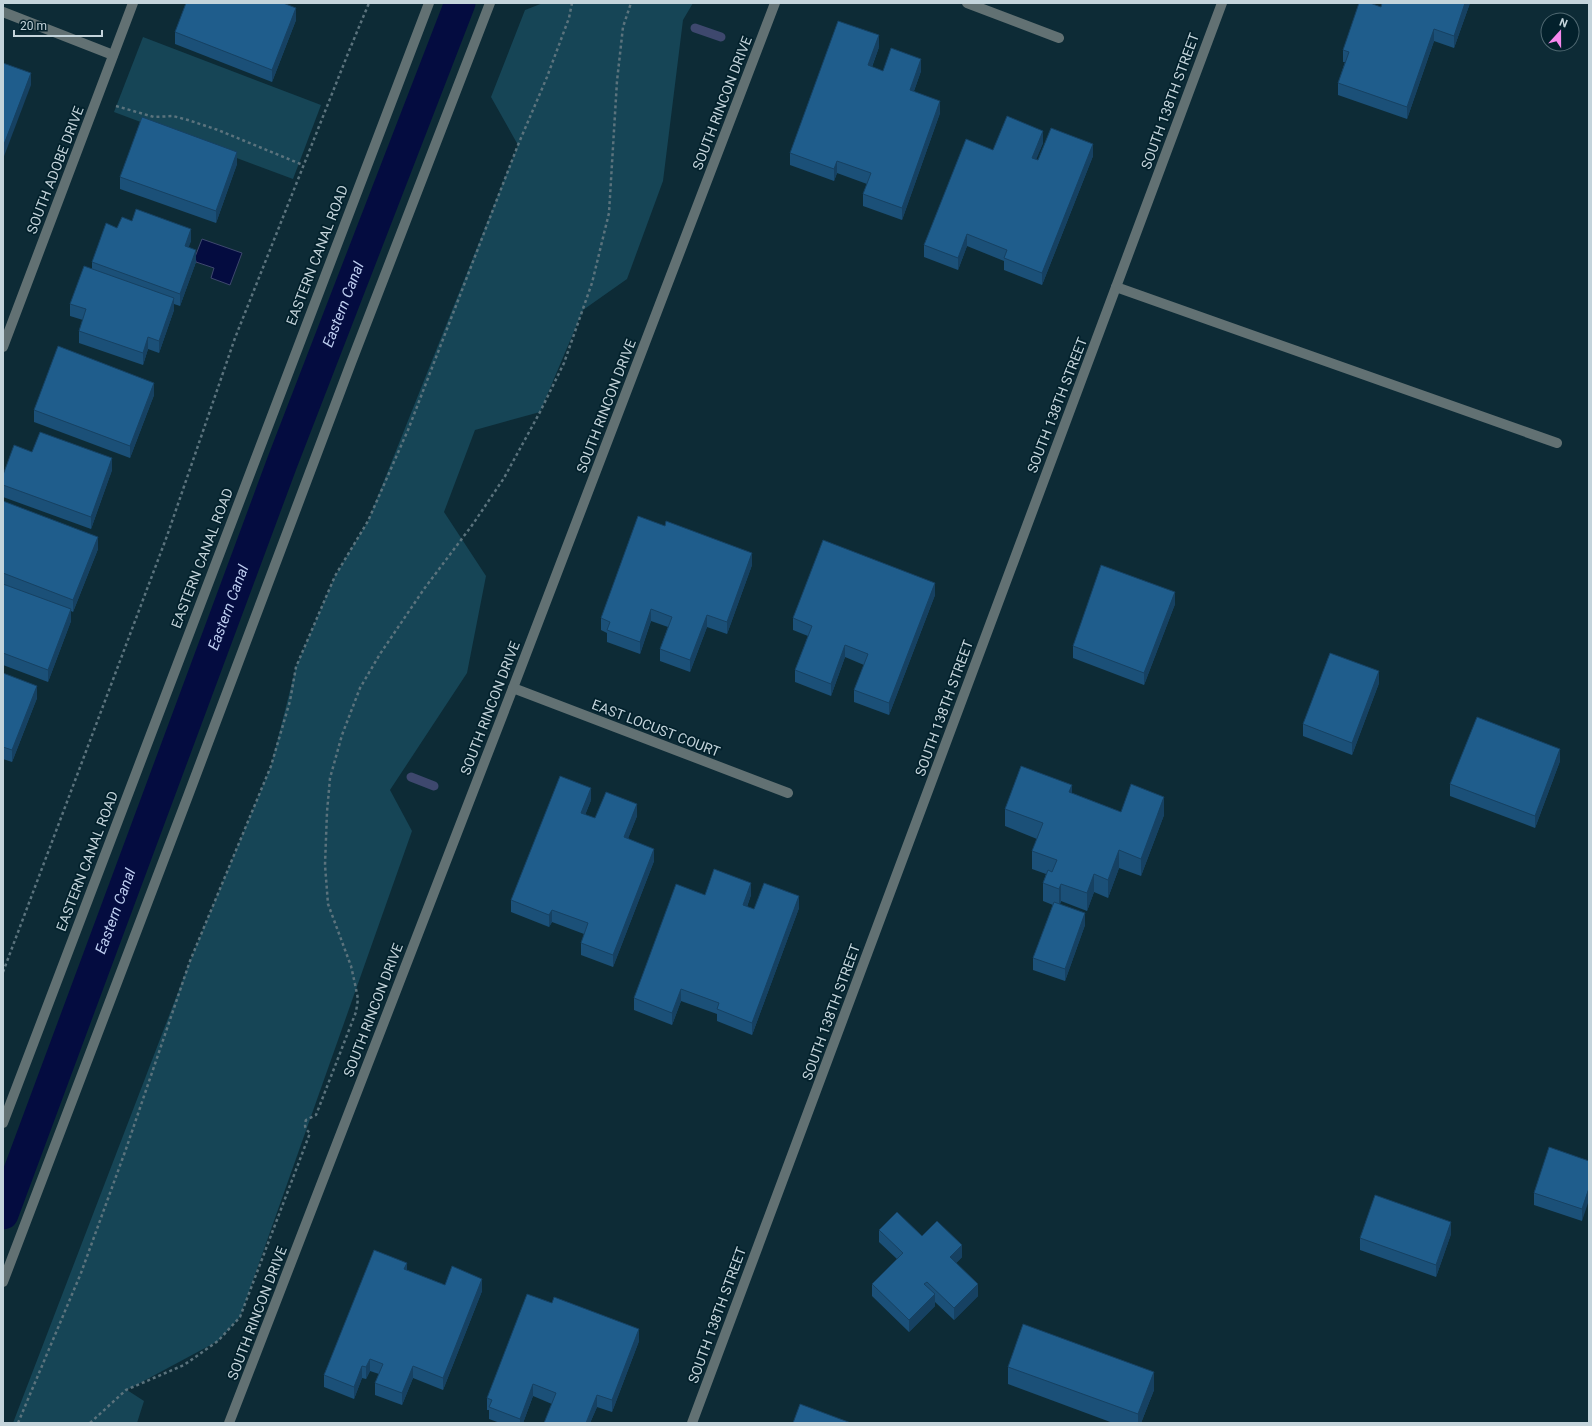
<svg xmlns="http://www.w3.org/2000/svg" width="1592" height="1426" font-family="Roboto,sans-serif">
  <rect width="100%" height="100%" fill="#0d2b36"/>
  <!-- green -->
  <g fill="#164556">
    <path d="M543 3H693L683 20 663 181 627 279 583 310 540 412 475 430 444 512 486 576 467 673 390 790 412 831 240 1317 218 1341 127 1390 144 1401 137 1423H13L190 961 271 766 296 667 335 576 368 521 518 145 491 97 525 10Z"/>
    <path d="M143 37 321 105 293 179 114 112Z"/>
  </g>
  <!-- water -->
  <path fill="#040c40" stroke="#3e486e" d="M202 239 242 253 230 285 211 278 214 268 196 262 195 257Z"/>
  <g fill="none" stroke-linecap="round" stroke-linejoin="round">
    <!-- stream -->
    <g stroke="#3e486e" stroke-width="9">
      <path d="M695 28 721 37"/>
      <path d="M411 777 434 786"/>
    </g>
    <!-- canal -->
    <path stroke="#040c40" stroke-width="31" id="s1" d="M3 1214 282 463 460 3"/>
    <!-- path -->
    <g stroke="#5b737d" stroke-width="2.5" stroke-dasharray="3 3" stroke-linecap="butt">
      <path d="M116 106 154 117 173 116 188 120 218 130 303 165"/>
      <path d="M3 972 167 536 235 338 349 51 369 3"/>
      <path d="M18 1423 81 1273 126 1149 190 961 271 766 290 701 296 667 335 576 368 521 408 430 518 145 547 77 569 18 572 3"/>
      <path d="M90 1423 126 1390 184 1365 218 1341 240 1317 310 1133C305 1129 304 1126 306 1120L316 1115 356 1012 358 999 355 984 351 966 328 904 325 865 327 812 330 778 342 735 360 688 380 654 424 589 473 524 504 478 540 412 564 363 592 283 609 213 617 81 623 27 631 3"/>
    </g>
    <!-- minor -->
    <g stroke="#627173" stroke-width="10">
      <path d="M967 3 1059 38"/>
      <path d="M3 12 113 55"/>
      <path d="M1116 287 1557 443"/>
      <path d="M3 347 133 3"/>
      <path d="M513 688 788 793"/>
      <path d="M3 1123 429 3"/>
      <path d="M3 1282 188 796 351 363 490 3"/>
      <path d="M229 1423 513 688 775 3"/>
      <path d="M692 1423 1222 3"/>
    </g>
  </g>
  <!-- wall -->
  <g fill="#1b5078">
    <path d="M1382 3H1470L1454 48 1434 41 1407 119 1338 95V83L1345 62H1343V50L1381 7Z"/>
    <path d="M296 20 272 82 175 44V32Z"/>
    <path d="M879 47 872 67 883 71H921L914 91 940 113 902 220 863 206V194L867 184 837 173 834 181 790 165V153Z"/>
    <path d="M1043 143 1036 159 1038 160 1093 156 1042 285 1004 270V261L967 246 958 270 924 257V245L993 150Z"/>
    <path d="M237 164 216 223 120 189V177Z"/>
    <path d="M117 228 191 241 188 247 196 262 180 306 174 304V310L159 353 148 349 143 365 79 343V331L83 320 70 316V304L92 269V262Z"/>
    <path d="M154 395 130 458 34 422V410Z"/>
    <path d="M112 470 91 529 3 497V475Z"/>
    <path d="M3 501 98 549 73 612 71 611V621L48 682 3 665Z"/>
    <path d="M752 565 727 634 707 627 690 672 660 661V649L668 627 651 621 640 654 607 642V633L601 630V618Z"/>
    <path d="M935 595 889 715 854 702V690L864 665 845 657 831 696 795 682V670L808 636 793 630V618Z"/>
    <path d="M1175 604 1144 685 1073 658V646Z"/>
    <path d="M3 673 37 698 12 762 3 759Z"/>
    <path d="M1379 683 1352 755 1303 736V724Z"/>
    <path d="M1560 761 1535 828 1450 796V784Z"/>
    <path d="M1072 793 1121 812 1164 815 1141 876 1119 868 1108 898 1094 892 1087 911 1061 901 1060 904 1085 925 1065 981 1033 970V958L1053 905 1043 901V883L1046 874 1032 869V851L1037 839 1005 826V809Z"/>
    <path d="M591 800 585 815 595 818 637 816 628 838 654 861 613 967 581 955V943L584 934 552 922 549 927 511 912V900Z"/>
    <path d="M705 895H751L747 907 754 909 799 908 752 1035 717 1021V1014L681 1001 672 1025 634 1010V998Z"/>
    <path d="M1589 1161 1582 1221 1534 1205V1193Z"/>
    <path d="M879 1230 922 1236 962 1257 956 1263 978 1296 954 1320 935 1302V1306L909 1332 872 1296V1284L897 1259 879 1242Z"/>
    <path d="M1451 1234 1436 1277 1360 1250V1238Z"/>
    <path d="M407 1270 445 1285 482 1291 443 1390 413 1378 402 1405 375 1395V1383L379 1374 370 1371 366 1379 362 1378 354 1399 324 1387V1375Z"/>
    <path d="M639 1341 612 1412 597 1407 590 1423H544L552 1404 533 1396 523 1423H500L489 1419V1410H487V1398Z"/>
    <path d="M1008 1367 1154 1390 1141 1423H1113L1008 1384Z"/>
  </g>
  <!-- shaded-wall -->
  <g fill="#164162">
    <path d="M1465 3H1470L1454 48V36Z"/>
    <path d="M296 8V20L272 82V70Z"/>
    <path d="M1434 29V41L1407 119V107Z"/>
    <path d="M879 35V47L868 77V65Z"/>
    <path d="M921 59V71L910 102V90Z"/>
    <path d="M31 73V85L3 159V147Z"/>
    <path d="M940 101V113L902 220V208Z"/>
    <path d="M1043 131V143L1032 170V158Z"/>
    <path d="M1093 144V156L1042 285V273Z"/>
    <path d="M237 152V164L216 223V211Z"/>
    <path d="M837 161V173L834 181V169Z"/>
    <path d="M191 229V241L185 258V246Z"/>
    <path d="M967 234V246L958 270V258Z"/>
    <path d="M196 250V262L180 306V294Z"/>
    <path d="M174 298V310L159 353V341Z"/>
    <path d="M148 337V349L143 365V353Z"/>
    <path d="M154 383V395L130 458V446Z"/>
    <path d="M112 458V470L91 529V517Z"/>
    <path d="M98 537V549L73 612V600Z"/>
    <path d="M752 553V565L727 634V622Z"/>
    <path d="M935 583V595L889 715V703Z"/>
    <path d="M1175 592V604L1144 685V673Z"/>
    <path d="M71 609V621L48 682V670Z"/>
    <path d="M651 609V621L640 654V642Z"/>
    <path d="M707 615V627L690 672V660Z"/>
    <path d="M845 645V657L831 696V684Z"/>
    <path d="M1379 671V683L1352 755V743Z"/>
    <path d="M37 686V698L12 762V750Z"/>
    <path d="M1560 749V761L1535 828V816Z"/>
    <path d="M1072 785V803L1069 792Z"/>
    <path d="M591 788V800L581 825V813Z"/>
    <path d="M1164 797V815L1141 876V859Z"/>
    <path d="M637 804V816L624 849V837Z"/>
    <path d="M654 849V861L613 967V955Z"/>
    <path d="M1119 850V868L1108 898V880Z"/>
    <path d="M1094 874V892L1087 911V893Z"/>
    <path d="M751 883V895L743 917V905Z"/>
    <path d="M1061 884V901L1059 907V889Z"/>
    <path d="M799 896V908L752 1035V1023Z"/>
    <path d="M552 910V922L549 927V915Z"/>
    <path d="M1085 913V925L1065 981V969Z"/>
    <path d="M681 989V1001L672 1025V1013Z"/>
    <path d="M1589 1188V1200L1582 1221V1209Z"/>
    <path d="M1451 1222V1234L1436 1277V1265Z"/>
    <path d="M962 1245V1257L950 1269V1257Z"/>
    <path d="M407 1263V1275L404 1269Z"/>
    <path d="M482 1279V1291L443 1390V1378Z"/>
    <path d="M978 1284V1296L954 1320V1308Z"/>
    <path d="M935 1294V1306L909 1332V1320Z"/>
    <path d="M639 1329V1341L612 1412V1400Z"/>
    <path d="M370 1359V1371L366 1379V1367Z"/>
    <path d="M362 1366V1378L354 1399V1387Z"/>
    <path d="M413 1366V1378L402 1405V1393Z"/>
    <path d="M1154 1372V1390L1141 1423H1138V1414Z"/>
    <path d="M533 1384V1396L523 1423H520V1419Z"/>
    <path d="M597 1395V1407L590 1423H586Z"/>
  </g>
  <!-- building -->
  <g fill="#1f5d8c" stroke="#164162">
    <path d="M186 3H283L296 8 272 70 175 32Z"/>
    <path d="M1359 3H1370L1381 7 1382 3H1465L1454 36 1434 29 1407 107 1338 83 1349 52 1343 50Z"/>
    <path d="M838 21 879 35 868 65 883 71 891 48 921 59 910 90 940 101 902 208 863 194 871 173 837 161 834 169 790 153Z"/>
    <path d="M3 63 31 73 3 147Z"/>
    <path d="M1007 116 1043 131 1032 158 1038 160 1051 128 1093 144 1042 273 1004 258 1007 250 967 234 958 258 924 245 966 139 993 150Z"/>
    <path d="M142 117 237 152 216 211 120 177Z"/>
    <path d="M136 209 191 229 185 246 196 250 180 294 92 262 106 223 117 228 122 217 132 221Z"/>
    <path d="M84 266 174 298 159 341 148 337 143 353 79 331 86 309 70 304Z"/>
    <path d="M58 346 154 383 130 446 34 410Z"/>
    <path d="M40 432 112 458 91 517 3 485V475L14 445 32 452Z"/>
    <path d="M3 501 98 537 73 600 3 573Z"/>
    <path d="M638 516 665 526 666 521 752 553 727 622 707 615 690 660 660 649 672 617 651 609 640 642 607 630 610 622 601 618Z"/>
    <path d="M823 540 935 583 889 703 854 690 868 654 845 645 831 684 795 670 812 626 793 618Z"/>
    <path d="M1101 565 1175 592 1144 673 1073 646Z"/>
    <path d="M3 584 71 609 48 670 3 653Z"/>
    <path d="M1330 653 1379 671 1352 743 1303 724Z"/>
    <path d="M3 673 37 686 12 750 3 747Z"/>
    <path d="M1477 717 1560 749 1535 816 1450 784Z"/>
    <path d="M1021 766 1072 785 1069 792 1121 812 1131 784 1164 797 1141 859 1119 850 1108 880 1094 874 1087 893 1061 884 1059 889 1043 883 1048 870 1052 872 1057 860 1032 851 1043 823 1005 809Z"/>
    <path d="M560 776 591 788 581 813 595 818 606 792 637 804 624 837 654 849 613 955 581 943 588 923 552 910 549 915 511 900Z"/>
    <path d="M714 869 751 883 743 905 754 909 764 883 799 896 752 1023 717 1009 719 1003 681 989 672 1013 634 998 676 884 705 895Z"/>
    <path d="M1054 902 1085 913 1065 969 1033 958Z"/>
    <path d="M1549 1147 1589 1161V1188L1582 1209 1534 1193Z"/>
    <path d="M1375 1195 1451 1222 1436 1265 1360 1238Z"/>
    <path d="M897 1212 922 1236 937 1221 962 1245 950 1257 978 1284 954 1308 927 1282 924 1284 935 1294 909 1320 872 1284 903 1253 879 1230Z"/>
    <path d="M374 1250 407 1263 404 1269 445 1285 452 1266 482 1279 443 1378 413 1366 402 1393 375 1383 383 1364 370 1359 366 1367 362 1366 354 1387 324 1375Z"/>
    <path d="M527 1294 552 1303 554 1297 639 1329 612 1400 597 1395 586 1423H544L556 1393 533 1384 520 1419 489 1407 492 1400 487 1398Z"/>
    <path d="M1023 1324 1154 1372 1138 1414 1008 1367Z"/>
    <path d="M800 1404 851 1423H793Z"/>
  </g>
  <g text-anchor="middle" stroke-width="3.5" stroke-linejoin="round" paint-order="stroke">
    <!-- street labels -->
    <g font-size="14" fill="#c4d4db" stroke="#03212c">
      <text transform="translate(1170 101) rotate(-70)" y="5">SOUTH 138TH STREET</text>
      <text transform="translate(722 103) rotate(-69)" y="5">SOUTH RINCON DRIVE</text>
      <text transform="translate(55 170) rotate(-69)" y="5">SOUTH ADOBE DRIVE</text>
      <text transform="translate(317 255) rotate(-69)" y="5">EASTERN CANAL ROAD</text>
      <text transform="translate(1057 405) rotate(-69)" y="5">SOUTH 138TH STREET</text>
      <text transform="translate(606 406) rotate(-69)" y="5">SOUTH RINCON DRIVE</text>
      <text transform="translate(202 558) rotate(-69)" y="5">EASTERN CANAL ROAD</text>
      <text transform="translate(490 708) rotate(-69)" y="5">SOUTH RINCON DRIVE</text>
      <text transform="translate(944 708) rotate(-70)" y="5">SOUTH 138TH STREET</text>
      <text transform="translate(656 728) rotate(21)" y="5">EAST LOCUST COURT</text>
      <text transform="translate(87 861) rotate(-69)" y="5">EASTERN CANAL ROAD</text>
      <text transform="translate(373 1010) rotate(-69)" y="5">SOUTH RINCON DRIVE</text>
      <text transform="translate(831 1012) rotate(-70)" y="5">SOUTH 138TH STREET</text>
      <text transform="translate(257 1313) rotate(-69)" y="5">SOUTH RINCON DRIVE</text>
      <text transform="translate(717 1315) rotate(-70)" y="5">SOUTH 138TH STREET</text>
    </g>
    <!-- water labels -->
    <g font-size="15" font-style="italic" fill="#becef0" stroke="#03212c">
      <text dy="5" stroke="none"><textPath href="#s1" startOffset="971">Eastern Canal</textPath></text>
      <text dy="5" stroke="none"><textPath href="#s1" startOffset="647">Eastern Canal</textPath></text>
      <text dy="5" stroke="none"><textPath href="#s1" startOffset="323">Eastern Canal</textPath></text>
    </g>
  </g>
  <!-- border -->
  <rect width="1592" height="1426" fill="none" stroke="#c4d4db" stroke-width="8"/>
  <!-- north arrow -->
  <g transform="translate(1560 32) rotate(21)"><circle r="19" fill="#03212c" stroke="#506972"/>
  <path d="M0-3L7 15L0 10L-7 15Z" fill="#f688ed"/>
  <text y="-6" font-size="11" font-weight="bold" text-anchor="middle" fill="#c4d4db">N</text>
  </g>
  <!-- scale -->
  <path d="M14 30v6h88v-6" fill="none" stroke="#c4d4db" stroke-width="2"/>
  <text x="20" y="30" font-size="12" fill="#c4d4db" stroke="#03212c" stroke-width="3" paint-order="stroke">20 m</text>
</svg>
